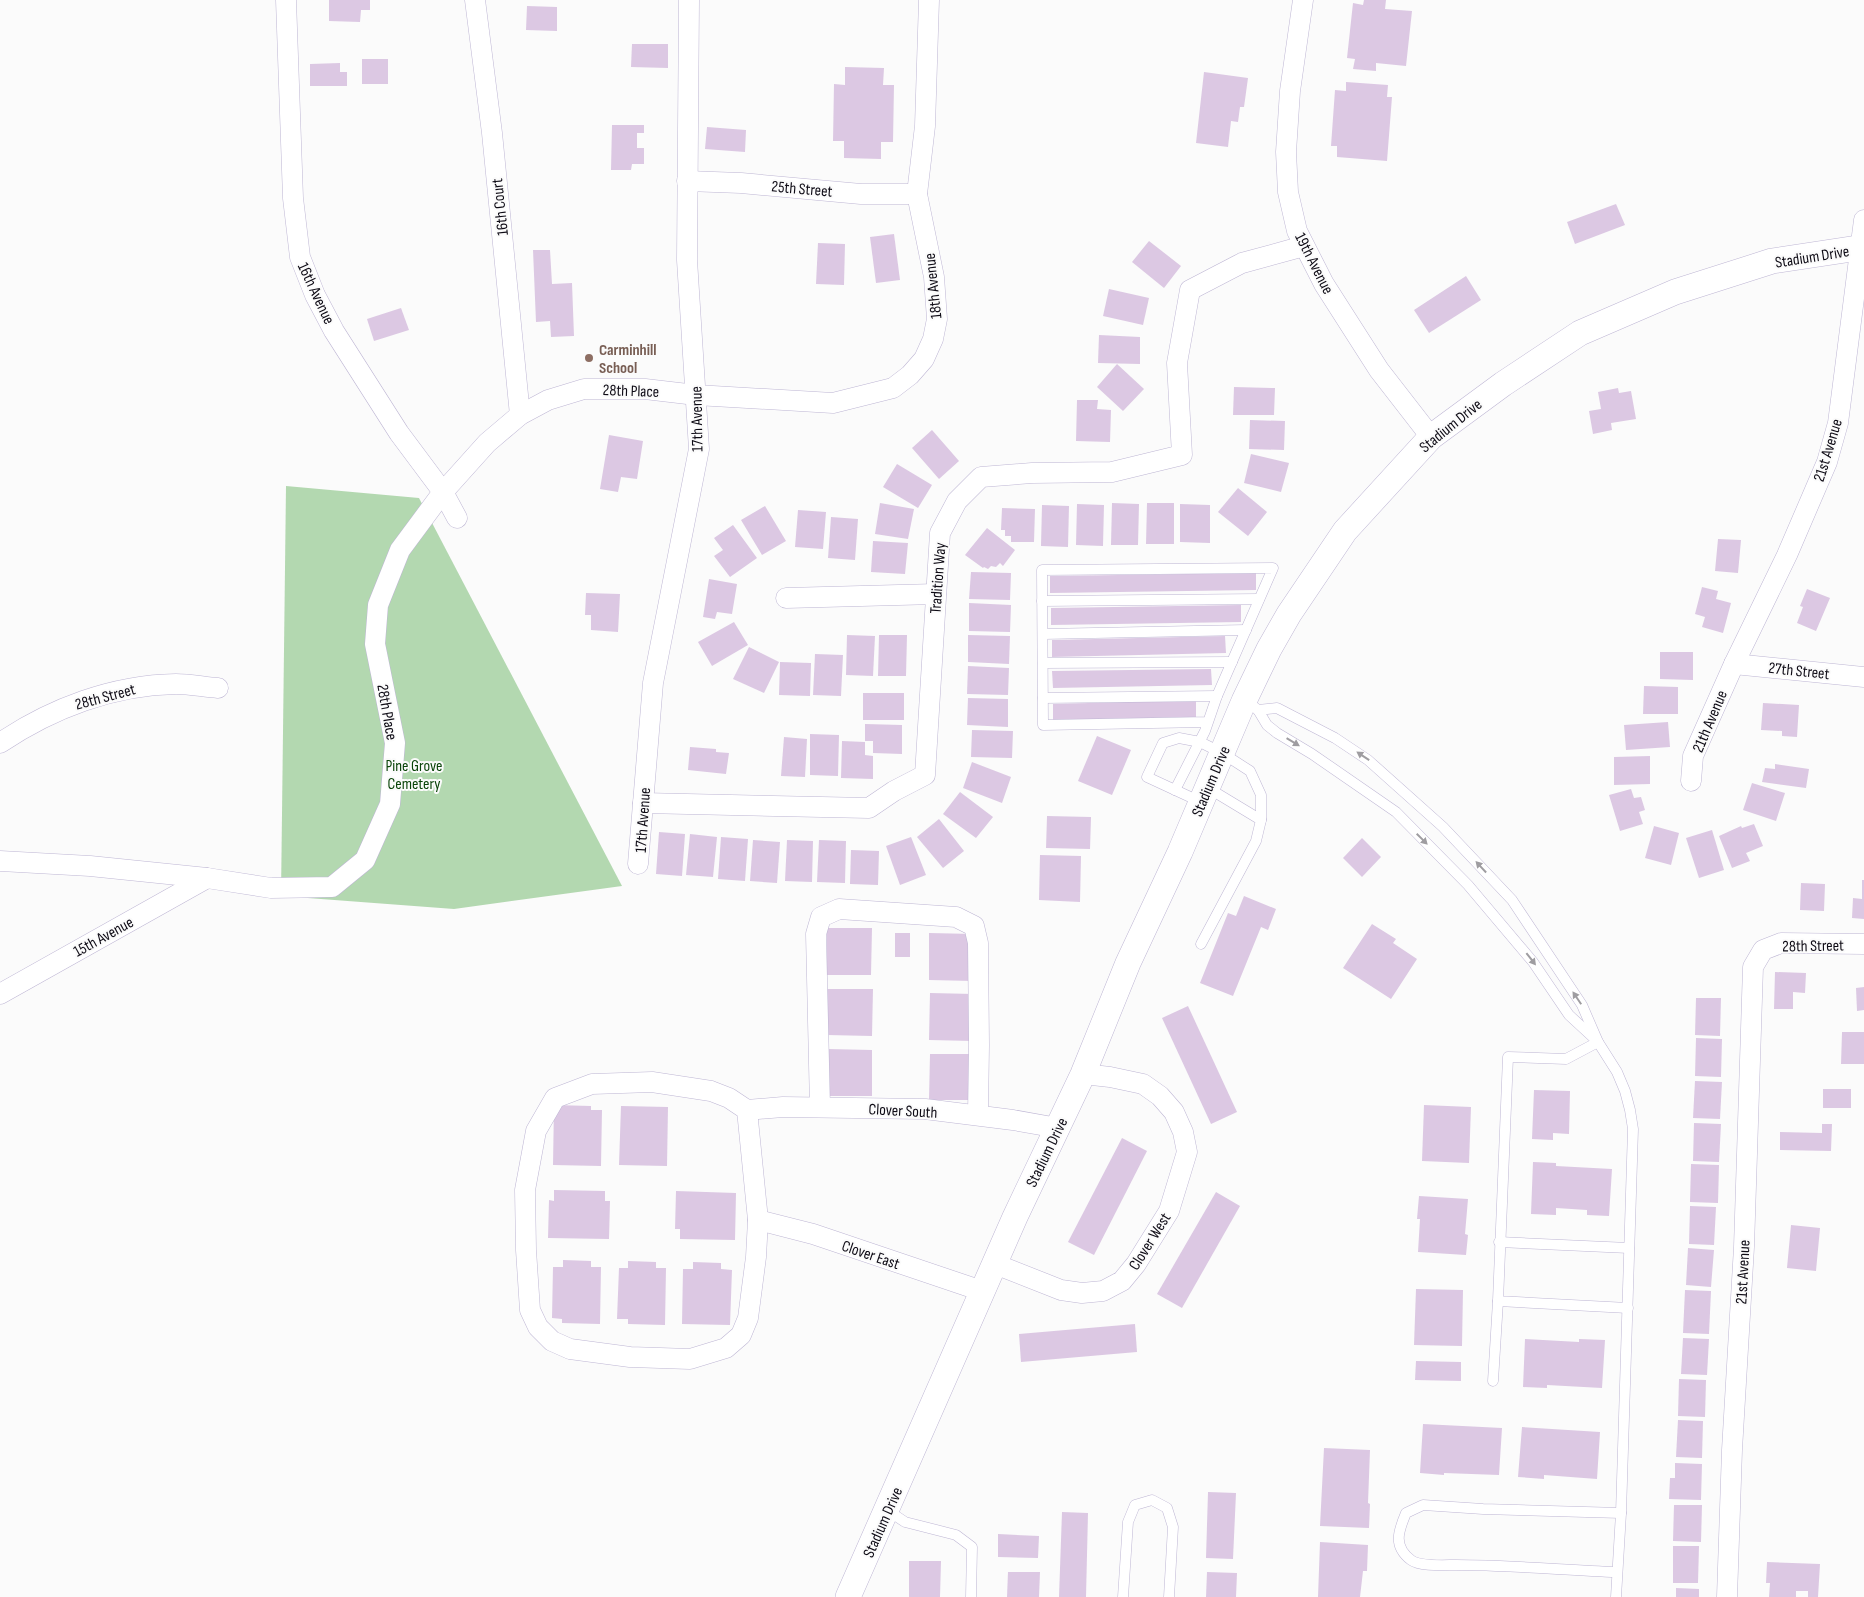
<svg xmlns="http://www.w3.org/2000/svg" width="1864" height="1597" font-family="'Sofia Sans Condensed',sans-serif">
  <rect width="100%" height="100%" fill="#fbfbfb"/>
  <!-- green -->
  <path fill="#b3d8b0" d="M286 486 419 498 622 886 454 909 281 896Z"/>
  <!-- building -->
  <g fill="#dcc8e3">
    <path d="M329 0H370V10H361L360 22 329 21Z"/>
    <path d="M1364 0H1386L1385 9 1412 11 1406 66 1376 63V71L1353 69 1355 59 1347 58 1353 3 1363 5Z"/>
    <path d="M527 6 557 7V31L526 30Z"/>
    <path d="M632 44H668V68L631 67Z"/>
    <rect x="362" y="59" width="26" height="25"/>
    <path d="M340 63V72H347V86H310V64Z"/>
    <path d="M845 67 884 68 883 85H894L893 142H881V159L844 158V141H833L834 84 845 85Z"/>
    <path d="M1204 72 1248 78 1244 107H1240L1238 122 1231 121 1228 147 1196 143Z"/>
    <path d="M1346 82 1388 85 1387 97H1392L1387 161 1337 157V146H1331L1335 90 1346 91Z"/>
    <path d="M612 125H644V133H637V148H644V164H632L631 170H611Z"/>
    <path d="M707 127 746 130 745 152 705 149Z"/>
    <path d="M1616 204 1625 225 1575 244 1567 222Z"/>
    <path d="M894 234 900 280 876 283 870 237Z"/>
    <path d="M1149 241 1181 266 1164 288 1132 262Z"/>
    <path d="M818 243 845 244 844 285 816 284Z"/>
    <path d="M533 250H550L552 284 572 283 574 336 551 337 550 321 536 322Z"/>
    <path d="M1466 276 1481 300 1429 333 1414 310Z"/>
    <path d="M1109 289 1149 298 1143 325 1103 316Z"/>
    <path d="M401 308 409 330 374 341 367 319Z"/>
    <path d="M1099 335 1140 337V364L1098 363Z"/>
    <path d="M1117 364 1144 389 1123 411 1097 387Z"/>
    <path d="M1234 387 1275 388 1274 415H1233Z"/>
    <path d="M1618 388 1619 393 1631 391 1636 419 1611 423 1612 430 1593 434 1589 411 1601 409 1598 392Z"/>
    <path d="M1077 400H1098L1097 409 1111 410 1110 442 1076 441Z"/>
    <path d="M1250 420 1285 421 1284 450 1249 449Z"/>
    <path d="M932 430 959 461 939 479 912 448Z"/>
    <path d="M609 435 643 441 637 479 621 477 618 492 600 489Z"/>
    <path d="M1251 454 1289 463 1281 492 1244 483Z"/>
    <path d="M897 464 932 485 918 508 883 487Z"/>
    <path d="M1238 488 1267 512 1248 536 1218 512Z"/>
    <path d="M880 503 914 509 908 539 875 534Z"/>
    <path d="M1112 503 1139 504 1138 545H1111Z"/>
    <path d="M1147 503H1174V544H1146Z"/>
    <path d="M1077 504 1104 505 1103 546 1076 545Z"/>
    <path d="M1180 504 1210 505V543L1180 542Z"/>
    <path d="M1042 505 1069 506 1068 547 1041 546Z"/>
    <path d="M765 506 786 541 762 555 741 520Z"/>
    <path d="M1002 508 1035 509 1034 542H1011V536H1005V530H1001Z"/>
    <path d="M798 510 826 512 823 549 795 547Z"/>
    <path d="M831 517 858 519 855 560 828 558Z"/>
    <path d="M733 525 757 558 730 577 714 556 723 550 714 538Z"/>
    <path d="M987 528 1015 550 1003 566 1000 563 996 567 991 566 988 569 984 567 983 568 965 555Z"/>
    <path d="M1718 539 1741 540 1738 573 1715 571Z"/>
    <path d="M873 541 908 543 905 574 871 572Z"/>
    <path d="M971 572 1011 573 1010 600 969 599Z"/>
    <path d="M1256 573V590L1050 593V576Z"/>
    <path d="M709 579 737 584 732 614 717 612 715 619 703 617Z"/>
    <path d="M1702 587 1718 591 1716 599 1731 603 1723 633 1702 627 1705 617 1695 614Z"/>
    <path d="M1807 589 1830 598 1816 631 1797 623 1803 607 1800 606Z"/>
    <path d="M586 593 620 594 618 632 591 630V615H585Z"/>
    <path d="M969 603 1011 605 1010 632 969 631Z"/>
    <path d="M1241 605V622L1051 625V608Z"/>
    <path d="M734 622 748 645 712 666 698 642Z"/>
    <path d="M847 635 875 636 873 676 846 675Z"/>
    <path d="M879 635H907L906 676H878Z"/>
    <path d="M968 635 1010 636 1009 664 968 662Z"/>
    <path d="M1225 636 1226 653 1052 657V640Z"/>
    <path d="M749 647 779 662 764 693 733 679Z"/>
    <path d="M1660 652H1693V680L1660 679Z"/>
    <path d="M815 654 843 655 841 696 813 695Z"/>
    <path d="M780 662 811 663 810 696 779 695Z"/>
    <path d="M968 666 1009 668 1008 695 967 694Z"/>
    <path d="M1211 669 1212 685 1053 688 1052 671Z"/>
    <path d="M1644 686 1678 687V714H1643Z"/>
    <rect x="863" y="693" width="41" height="27"/>
    <path d="M968 698 1008 699V727L967 725Z"/>
    <path d="M1196 700V717L1053 720V704Z"/>
    <path d="M1763 703 1799 705 1797 737 1782 736V731L1761 730Z"/>
    <path d="M1668 722 1670 747 1626 750 1624 725Z"/>
    <path d="M865 724 902 725V754L873 753V741H865Z"/>
    <path d="M972 730 1013 731 1012 758 971 757Z"/>
    <path d="M810 734 839 735 838 776 810 775Z"/>
    <path d="M1097 736 1131 750 1112 795 1078 781Z"/>
    <path d="M784 737 807 739 805 777 781 776Z"/>
    <path d="M842 741 865 742V755L873 756V779L841 778Z"/>
    <path d="M690 747 716 749V752L729 753 726 774 688 770Z"/>
    <path d="M1650 756V784L1614 785V757Z"/>
    <path d="M972 762 1011 777 1002 803 963 788Z"/>
    <path d="M1775 764 1809 769 1806 788 1762 782 1765 768 1775 769Z"/>
    <path d="M1752 783 1785 793 1776 821 1743 810Z"/>
    <path d="M1631 789 1634 798 1641 797 1645 810 1639 812 1643 824 1620 831 1609 795Z"/>
    <path d="M960 792 993 817 976 838 943 814Z"/>
    <path d="M1047 816 1091 817 1090 849 1046 848Z"/>
    <path d="M939 819 964 851 943 868 917 837Z"/>
    <path d="M1754 824 1763 846 1746 853 1750 861 1732 868 1719 836 1741 826 1742 828Z"/>
    <path d="M1654 826 1679 833 1671 865 1645 858Z"/>
    <path d="M1712 830 1724 870 1699 878 1686 838Z"/>
    <path d="M659 832 685 834 682 876 656 874Z"/>
    <path d="M690 834 717 837 713 877 686 875Z"/>
    <path d="M721 837 748 839 745 881 718 879Z"/>
    <path d="M911 837 926 875 900 885 886 846Z"/>
    <path d="M1362 838 1381 857 1362 877 1343 858Z"/>
    <path d="M753 840 780 842 777 883 750 881Z"/>
    <path d="M787 840 813 841 812 882 785 881Z"/>
    <path d="M819 840 846 841 845 883 817 882Z"/>
    <path d="M851 850 879 851 878 885 850 884Z"/>
    <path d="M1040 855 1081 856 1080 902 1039 900Z"/>
    <path d="M1862 880H1864V919L1852 918 1853 898 1862 899Z"/>
    <path d="M1801 883 1825 884 1824 911 1800 910Z"/>
    <path d="M1244 896 1276 909 1268 930 1261 927 1233 996 1200 983 1228 913 1236 916Z"/>
    <path d="M1372 924 1396 939 1393 943 1417 959 1391 999 1343 968Z"/>
    <path d="M827 928H872L871 975H826Z"/>
    <rect x="895" y="933" width="15" height="24"/>
    <path d="M929 933 974 934 973 981 929 980Z"/>
    <path d="M1775 972 1806 973 1805 993 1793 992V1009H1774Z"/>
    <path d="M1864 987V1010L1857 1011 1856 988Z"/>
    <path d="M827 989H873L872 1036 827 1035Z"/>
    <path d="M930 993 974 994 973 1041 929 1040Z"/>
    <path d="M1696 998H1721L1720 1036 1695 1035Z"/>
    <path d="M1188 1006 1237 1112 1211 1124 1162 1018Z"/>
    <path d="M1842 1032H1864V1064H1841Z"/>
    <path d="M1696 1038 1722 1039 1721 1077 1695 1076Z"/>
    <path d="M828 1049 872 1050V1096H827Z"/>
    <path d="M930 1054H975L974 1100H929Z"/>
    <path d="M1695 1081 1722 1082 1720 1119 1693 1118Z"/>
    <rect x="1823" y="1089" width="28" height="19"/>
    <path d="M1534 1090 1570 1091 1569 1134 1553 1133V1140L1532 1139Z"/>
    <path d="M554 1105 591 1106V1110H602L601 1166 553 1165Z"/>
    <path d="M1424 1105 1471 1107 1469 1163 1422 1161Z"/>
    <path d="M621 1106 668 1107 667 1166 619 1165Z"/>
    <path d="M1694 1123 1721 1124 1719 1162 1693 1161Z"/>
    <path d="M1822 1124H1832L1831 1151 1780 1150V1132L1822 1133Z"/>
    <path d="M1122 1138 1147 1151 1094 1255 1068 1242Z"/>
    <path d="M1533 1162 1556 1163V1166L1612 1169 1609 1216 1587 1215V1210L1556 1208V1215L1531 1214Z"/>
    <path d="M1691 1164 1719 1165 1718 1203 1690 1202Z"/>
    <path d="M554 1190 605 1191V1201H610L609 1239 548 1238 549 1200 554 1201Z"/>
    <path d="M676 1191 736 1193 735 1240 680 1239V1229H675Z"/>
    <path d="M1216 1192 1240 1206 1182 1308 1157 1294Z"/>
    <path d="M1419 1196 1468 1199 1465 1234 1468 1235 1466 1255 1418 1252 1420 1219H1417Z"/>
    <path d="M1690 1206 1716 1207 1714 1245 1689 1244Z"/>
    <path d="M1791 1225 1820 1228 1816 1271 1787 1268Z"/>
    <path d="M1688 1248 1714 1250 1711 1287 1686 1285Z"/>
    <path d="M563 1260 591 1261V1267H601L600 1324 562 1323V1319L552 1318 553 1267H563Z"/>
    <path d="M628 1261 656 1262V1268H666L665 1325 628 1324V1319H617L619 1268H628Z"/>
    <path d="M693 1262 721 1263V1269L732 1270 730 1325 682 1324 683 1269H693Z"/>
    <path d="M1416 1289 1463 1290 1462 1346 1414 1345Z"/>
    <path d="M1685 1290 1711 1291 1709 1334 1683 1333Z"/>
    <path d="M1135 1324 1137 1352 1021 1362 1019 1334Z"/>
    <path d="M1683 1338 1709 1339 1707 1375 1681 1374Z"/>
    <path d="M1525 1339 1579 1342V1339L1605 1340 1602 1388 1547 1385V1388L1523 1387Z"/>
    <path d="M1416 1361 1461 1362V1381L1415 1380Z"/>
    <path d="M1679 1379 1706 1380 1705 1417 1678 1416Z"/>
    <path d="M1678 1420 1703 1421 1702 1458 1676 1457Z"/>
    <path d="M1423 1424 1502 1428 1499 1475 1444 1473V1475L1420 1473Z"/>
    <path d="M1522 1427 1600 1432 1597 1479 1544 1475V1479L1518 1477Z"/>
    <path d="M1324 1448 1370 1450 1368 1503 1370 1504 1369 1528 1320 1526Z"/>
    <path d="M1675 1463 1702 1464 1701 1500 1669 1499 1670 1478H1675Z"/>
    <path d="M1208 1492 1236 1493 1233 1559 1206 1558Z"/>
    <path d="M1674 1505H1702L1701 1542 1673 1541Z"/>
    <path d="M1062 1512 1088 1513 1086 1597H1059Z"/>
    <path d="M998 1534 1039 1536 1038 1558 998 1557Z"/>
    <path d="M1320 1542 1368 1545 1367 1571H1363L1360 1597H1318Z"/>
    <path d="M1673 1546H1699L1698 1583H1673Z"/>
    <path d="M909 1561H941L940 1597H909Z"/>
    <path d="M1767 1562 1820 1564 1818 1597H1808V1591H1796V1597H1769L1770 1583H1766Z"/>
    <path d="M1008 1572H1040L1039 1597H1007Z"/>
    <path d="M1207 1572 1237 1573 1236 1597H1206Z"/>
    <path d="M1676 1588 1699 1589V1597H1676Z"/>
  </g>
  <g fill="none" stroke-linecap="round" stroke-linejoin="round">
    <!-- service casing -->
    <g stroke="#beb6d4" stroke-width="11">
      <g id="service">
        <path d="M1042 601 1259 599"/>
        <path d="M1043 634 1246 630"/>
        <path d="M1043 663 1232 662"/>
        <path d="M1043 698 1217 696"/>
        <path d="M1253 706 1258 710 1267 725 1277 733 1312 754 1396 812 1468 885 1533 962 1569 1015 1595 1039"/>
        <path d="M1258 710 1277 708 1335 738 1368 760 1443 827 1512 900 1582 1005 1598 1042 1617 1072 1625 1091 1630 1110 1633 1129 1621 1513 1616 1597"/>
        <path d="M1175 790 1205 731 1217 696 1273 568 1042 570 1043 725 1207 722"/>
        <path d="M1201 802 1147 777 1163 743 1179 738 1200 742 1222 753 1250 771 1261 795V820"/>
        <path d="M1201 944 1256 841 1261 820 1208 788"/>
        <path d="M1598 1042 1566 1059 1508 1057 1498 1301 1628 1308"/>
        <path d="M1499 1242 1629 1248"/>
        <path d="M1493 1381 1498 1301"/>
        <path d="M887 1510 905 1522 956 1535 972 1547 971 1597"/>
        <path d="M1617 1572C1563 1570 1510 1565 1456 1565 1445 1565 1420 1567 1411 1560 1393 1546 1398 1532 1406 1513L1423 1505 1483 1509 1621 1513"/>
        <path d="M1123 1597 1128 1522 1135 1505 1152 1500 1167 1508 1173 1527 1169 1597"/>
      </g>
    </g>
    <!-- minor casing -->
    <g stroke="#beb6d4" stroke-width="21">
      <g id="minor">
        <path d="M286 0 293 198 300 257 315 295 334 331 399 433 443 492 457 518"/>
        <path d="M475 0 492 133 520 415"/>
        <path d="M1303 0 1290 91 1286 152 1288 192 1297 231 1324 284 1379 370 1431 437"/>
        <path d="M687 181 741 183 861 194H917"/>
        <path d="M786 598 936 594"/>
        <path d="M1734 664 1864 677"/>
        <path d="M0 743C52 708 113 685 176 684 190 684 204 687 218 688"/>
        <path d="M1691 781 1693 756 1734 664 1787 555 1827 462 1838 423 1864 220"/>
        <path d="M643 803 869 808 894 791 925 775 940 533 957 501 981 477 1032 473 1112 472 1182 455 1177 363 1190 290 1242 263 1304 246"/>
        <path d="M0 861 90 866 207 878 271 888 332 887 365 860 390 804 395 743 375 644 378 605 400 550 443 492 487 443 520 415 548 400 584 389H645L696 395 833 403 893 388 910 375 924 359 933 339 937 319 934 277 917 194 925 126 929 0"/>
        <path d="M638 864 653 683 699 449 687 260 689 0"/>
        <path d="M0 994 207 878"/>
        <path d="M652 1082 711 1091 729 1098 747 1110 758 1220 756 1257 748 1318 741 1335 726 1348 690 1359 630 1357 570 1349 552 1341 538 1327 530 1310 526 1250 525 1190 536 1131 555 1098 592 1084Z"/>
        <path d="M820 1107 816 934 821 917 839 909 956 917 974 926 978 943 979 1045 978 1115"/>
        <path d="M747 1110 783 1107 925 1109 1013 1120 1058 1128"/>
        <path d="M758 1220 813 1234 982 1291"/>
        <path d="M995 1264 1061 1290 1082 1293 1103 1291 1122 1281 1136 1264 1169 1211 1187 1152 1183 1132 1174 1112 1160 1096 1143 1084 1110 1077 1083 1074"/>
        <path d="M1727 1597 1732 1450 1744 1247 1753 967 1763 950 1781 943 1864 944"/>
      </g>
    </g>
    <!-- tertiary casing -->
    <g stroke="#beb6d4" stroke-width="26">
      <path id="tertiary" d="M848 1597 1015 1217 1083 1074 1128 963 1180 852 1244 701 1269 649 1289 614 1345 531 1431 437 1503 384 1580 333 1675 292 1772 261 1864 247"/>
    </g>
    <!-- service -->
    <use href="#service" stroke="#fff" stroke-width="10"/>
    <!-- minor -->
    <use href="#minor" stroke="#fff" stroke-width="20"/>
    <!-- tertiary -->
    <use href="#tertiary" stroke="#fff" stroke-width="25"/>
  </g>
  <!-- one-way arrows -->
  <defs><path id="oneway-solid" d="M-6-.8H1V-3.2L6.5 0L1 3.2V.8H-6Z" transform="scale(1.25)"/></defs>
  <g fill="#9f9da1">
    <use href="#oneway-solid" transform="translate(1293 742) rotate(31)"/>
    <use href="#oneway-solid" transform="translate(1363 756) rotate(-146)"/>
    <use href="#oneway-solid" transform="translate(1422 839) rotate(45)"/>
    <use href="#oneway-solid" transform="translate(1481 867) rotate(-133)"/>
    <use href="#oneway-solid" transform="translate(1531 959) rotate(52)"/>
    <use href="#oneway-solid" transform="translate(1577 998) rotate(-124)"/>
  </g>
  <!-- markers -->
  <circle fill="#8d6e63" stroke="#fbfbfb" stroke-width="2" cx="589" cy="358" r="5"/>
  <g text-anchor="middle" stroke-width="4" stroke-linejoin="round" paint-order="stroke">
    <!-- street labels -->
    <g font-size="16" fill="#0e0b15" stroke="#fbfbfb">
      <text transform="translate(802 188) rotate(5)" y="6">25th Street</text>
      <text transform="translate(499 207) rotate(-96)" y="6">16th Court</text>
      <text transform="translate(1812 256) rotate(-9)" y="6">Stadium Drive</text>
      <text transform="translate(1315 263) rotate(63)" y="6">19th Avenue</text>
      <text transform="translate(932 286) rotate(-96)" y="6">18th Avenue</text>
      <text transform="translate(317 293) rotate(65)" y="6">16th Avenue</text>
      <text transform="translate(631 390) rotate(2)" y="6">28th Place</text>
      <text transform="translate(696 419) rotate(-91)" y="6">17th Avenue</text>
      <text transform="translate(1450 425) rotate(-39)" y="6">Stadium Drive</text>
      <text transform="translate(1827 450) rotate(-73)" y="6">21st Avenue</text>
      <text transform="translate(937 578) rotate(-86)" y="6">Tradition Way</text>
      <text transform="translate(1799 670) rotate(6)" y="6">27th Street</text>
      <text transform="translate(105 696) rotate(-15)" y="6">28th Street</text>
      <text transform="translate(388 712) rotate(80)" y="6">28th Place</text>
      <text transform="translate(1709 721) rotate(-67)" y="6">21th Avenue</text>
      <text transform="translate(1210 781) rotate(-67)" y="6">Stadium Drive</text>
      <text transform="translate(642 820) rotate(-86)" y="6">17th Avenue</text>
      <text transform="translate(103 936) rotate(-29)" y="6">15th Avenue</text>
      <text transform="translate(1813 945) rotate(-1)" y="6">28th Street</text>
      <text transform="translate(903 1110) rotate(3)" y="6">Clover South</text>
      <text transform="translate(1046 1152) rotate(-64)" y="6">Stadium Drive</text>
      <text transform="translate(1149 1241) rotate(-58)" y="6">Clover West</text>
      <text transform="translate(871 1254) rotate(19)" y="6">Clover East</text>
      <text transform="translate(1742 1272) rotate(-87)" y="6">21st Avenue</text>
      <text transform="translate(882 1522) rotate(-66)" y="6">Stadium Drive</text>
    </g>
    <!-- education labels -->
    <g font-size="16" font-weight="bold" fill="#785e54" stroke="#fbfbfb" text-anchor="start">
      <text x="599" y="355">Carminhill<tspan x="599" dy="18">School</tspan></text>
    </g>
    <!-- park labels -->
    <g font-size="16" fill="#0a4409" stroke="#fbfbfb">
      <text x="414" y="771">Pine Grove<tspan x="414" dy="18">Cemetery</tspan></text>
    </g>
  </g>
</svg>
